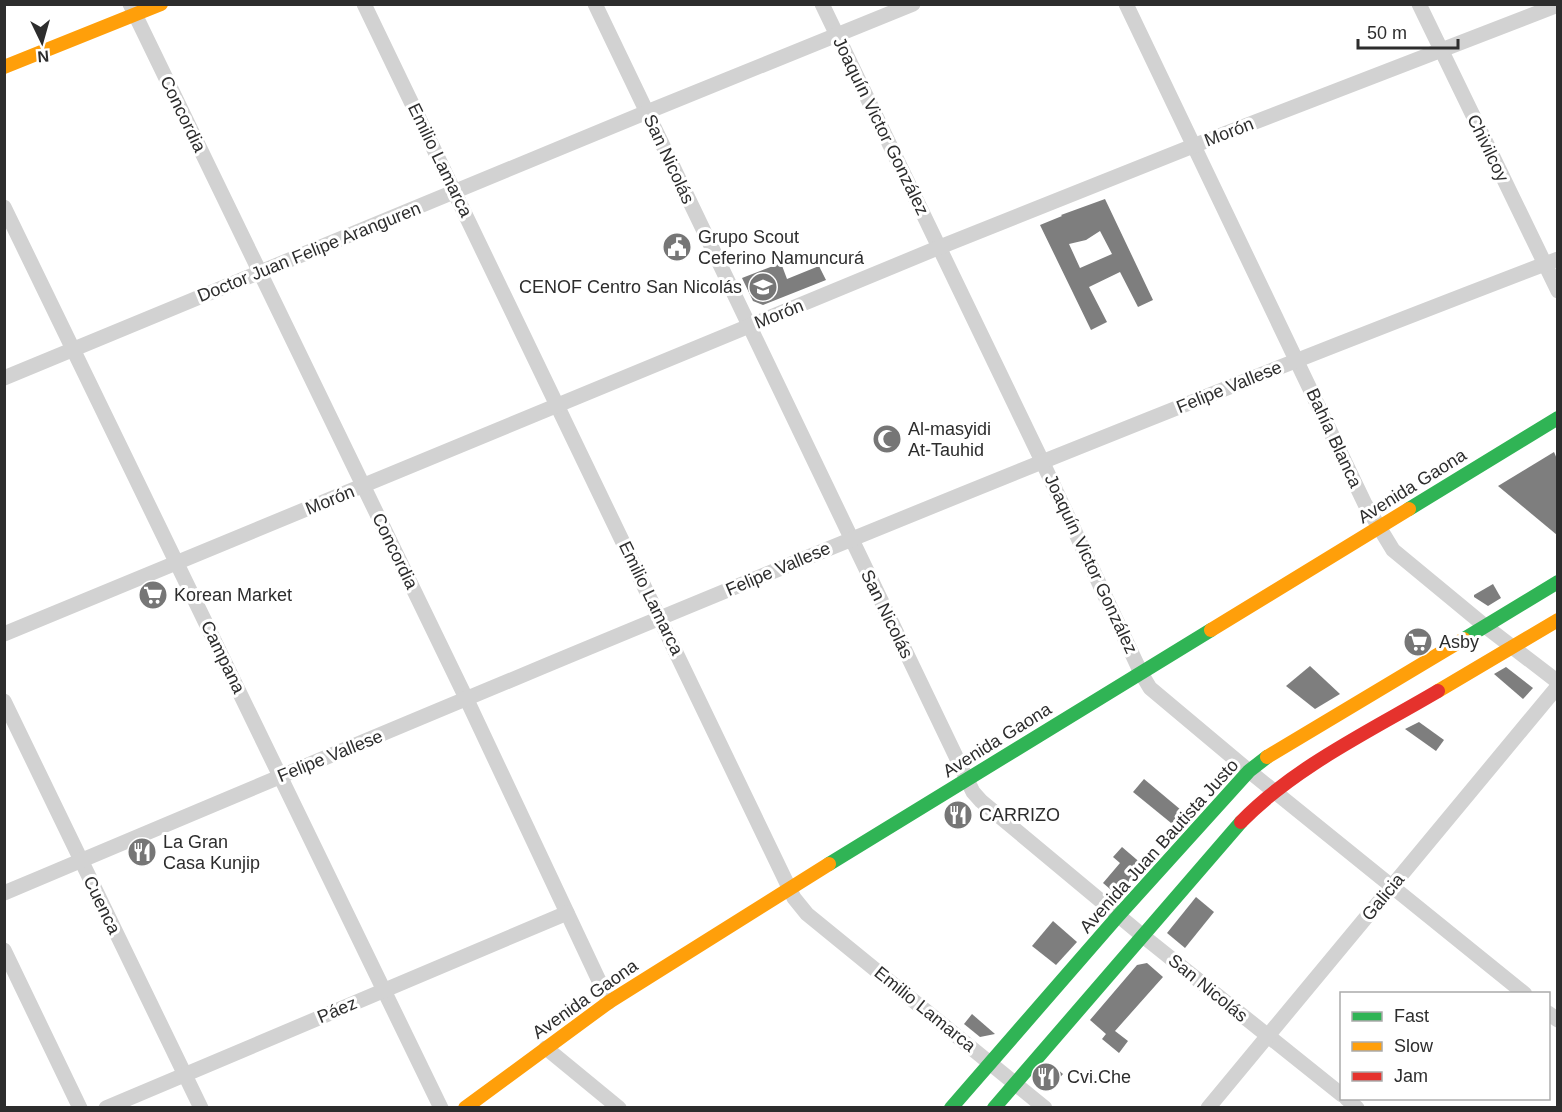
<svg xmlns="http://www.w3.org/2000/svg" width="1562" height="1112" font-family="Helvetica,sans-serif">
  <rect width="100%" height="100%" fill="#fff"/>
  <!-- building -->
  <g fill="#7e7e7e" fill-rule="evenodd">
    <path d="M1105 199 1153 300 1138 307 1120 272 1089 287 1107 322 1091 330 1040 225 1062 216 1061 215ZM1100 231 1112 254 1080 268 1069 244 1086 240Z"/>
    <path d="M781 263 787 279 819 266 826 280 763 305 753 301 742 278Z"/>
    <path d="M1554 452 1557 459V535L1498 486Z"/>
    <path d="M1493 584 1501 598 1488 606 1474 597V595Z"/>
    <path d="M1310 666 1340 694 1315 709 1286 686Z"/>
    <path d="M1506 667 1533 688 1523 699 1494 674Z"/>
    <path d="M1419 722 1444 740 1436 751 1405 729Z"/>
    <path d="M1144 779 1187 815 1176 827 1133 792Z"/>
    <path d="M1122 847 1143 865 1117 895 1103 883 1120 863 1113 857Z"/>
    <path d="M1196 897 1214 912 1185 948 1167 933Z"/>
    <path d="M1053 921 1077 942 1056 965 1032 946Z"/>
    <path d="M1147 963 1163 977 1115 1031 1128 1041 1119 1053 1102 1039 1106 1034 1090 1020 1137 965Z"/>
    <path d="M972 1014 995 1034 980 1037 964 1024Z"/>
    <path d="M1051 1064 1063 1074 1049 1090 1039 1081V1078Z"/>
  </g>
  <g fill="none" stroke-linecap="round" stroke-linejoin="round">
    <!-- street -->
    <g stroke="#d2d2d2" stroke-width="15">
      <path d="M130 4 467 700 609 1002"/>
      <path d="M364 4 794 898 807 914 1045 1108"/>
      <path d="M595 4 973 792 981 801 1143 936 1342 1095"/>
      <path d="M822 4 1042 461 1141 673 1150 688 1249 771 1525 994"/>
      <path d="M1126 4 1365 504 1393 550 1485 626 1558 682"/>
      <path d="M1419 4 1558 291"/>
      <path d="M4 207 441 1108"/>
      <path d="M4 378 647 112 913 4"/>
      <path d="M4 634 940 247 1193 146 1558 5"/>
      <path d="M4 701 201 1108"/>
      <path d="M4 893C520 675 1035 459 1558 259"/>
      <path d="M4 950 80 1108"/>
      <path d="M1548 1013 1558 1020"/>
      <path d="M546 1048 619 1108"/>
      <path d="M1346 1098 1357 1108"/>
      <path d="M106 1108 567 913"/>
      <path d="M1208 1108 1558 686"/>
    </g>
    <!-- fast -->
    <g stroke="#30b455" stroke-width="14">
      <path d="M1409 509 1558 418"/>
      <path d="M1464 639 1558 582"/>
      <path d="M829 864 1211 630"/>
      <path d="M951 1108 1118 916 1249 771 1267 757"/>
      <path d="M994 1108 1241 822"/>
    </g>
    <!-- slow -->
    <g stroke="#ff9f0a" stroke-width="14">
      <path d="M4 67 161 4"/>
      <path d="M1211 630 1409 509"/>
      <path d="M1438 691 1558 620"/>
      <path d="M1267 757 1464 639"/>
      <path d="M465 1108 609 1002 829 864"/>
    </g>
    <!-- jam -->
    <path stroke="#e5322d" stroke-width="14" d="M1241 822C1294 767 1372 730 1438 691"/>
  </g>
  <!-- icons -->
  <defs>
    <g id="civic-disc" transform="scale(1.5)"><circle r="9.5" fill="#767676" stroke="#fff"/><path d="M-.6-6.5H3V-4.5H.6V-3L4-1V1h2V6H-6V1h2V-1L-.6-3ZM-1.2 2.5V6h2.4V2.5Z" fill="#fff"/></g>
    <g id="school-disc" transform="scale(1.5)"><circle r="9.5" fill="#767676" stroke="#fff"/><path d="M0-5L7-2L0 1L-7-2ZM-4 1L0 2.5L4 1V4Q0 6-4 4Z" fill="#fff"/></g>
    <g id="mosque-disc" transform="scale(1.5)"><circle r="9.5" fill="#767676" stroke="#fff"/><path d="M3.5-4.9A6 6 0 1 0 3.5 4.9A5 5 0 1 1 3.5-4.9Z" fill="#fff"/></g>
    <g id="supermarket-disc" transform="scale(1.5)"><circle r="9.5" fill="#767676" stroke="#fff"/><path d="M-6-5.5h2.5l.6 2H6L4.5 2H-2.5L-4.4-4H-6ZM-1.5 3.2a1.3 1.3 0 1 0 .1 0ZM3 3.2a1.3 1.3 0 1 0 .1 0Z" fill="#fff"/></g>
    <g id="restaurant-disc" transform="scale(1.5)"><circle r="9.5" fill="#767676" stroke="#fff"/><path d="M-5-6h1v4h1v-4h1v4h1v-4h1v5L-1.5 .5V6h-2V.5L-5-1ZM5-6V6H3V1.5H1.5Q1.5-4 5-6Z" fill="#fff"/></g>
  </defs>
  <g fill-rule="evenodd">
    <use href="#civic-disc" x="677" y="247"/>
    <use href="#school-disc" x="763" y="287"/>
    <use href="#mosque-disc" x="887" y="439"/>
    <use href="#supermarket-disc" x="153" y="595"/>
    <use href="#supermarket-disc" x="1418" y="642"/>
    <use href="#restaurant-disc" x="958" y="815"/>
    <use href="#restaurant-disc" x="142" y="852"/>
    <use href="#restaurant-disc" x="1046" y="1077"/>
  </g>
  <g text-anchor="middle" stroke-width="6" stroke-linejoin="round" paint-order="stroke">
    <!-- street labels -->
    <g font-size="18" fill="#2d2d2d" stroke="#fff">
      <text transform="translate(183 114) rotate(64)" y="6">Concordia</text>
      <text transform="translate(881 126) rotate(64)" y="6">Joaquín Victor González</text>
      <text transform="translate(1229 132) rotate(-21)" y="6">Morón</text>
      <text transform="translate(1488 148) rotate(64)" y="6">Chivilcoy</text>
      <text transform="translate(669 159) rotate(65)" y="6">San Nicolás</text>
      <text transform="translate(440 160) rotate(64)" y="6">Emilio Lamarca</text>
      <text transform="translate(309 252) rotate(-22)" y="6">Doctor Juan Felipe Aranguren</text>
      <text transform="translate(779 314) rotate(-22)" y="6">Morón</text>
      <text transform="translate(1229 387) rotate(-22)" y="6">Felipe Vallese</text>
      <text transform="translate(1334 438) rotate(65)" y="6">Bahía Blanca</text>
      <text transform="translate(1412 486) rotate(-32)" y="6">Avenida Gaona</text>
      <text transform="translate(330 500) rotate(-22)" y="6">Morón</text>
      <text transform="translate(395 551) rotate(64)" y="6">Concordia</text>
      <text transform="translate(1091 564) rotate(65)" y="6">Joaquín Victor González</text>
      <text transform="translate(778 569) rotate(-23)" y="6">Felipe Vallese</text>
      <text transform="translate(651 598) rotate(64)" y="6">Emilio Lamarca</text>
      <text transform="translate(887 614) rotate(64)" y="6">San Nicolás</text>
      <text transform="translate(223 657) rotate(64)" y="6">Campana</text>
      <text transform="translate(997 740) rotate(-32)" y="6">Avenida Gaona</text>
      <text transform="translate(330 756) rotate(-22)" y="6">Felipe Vallese</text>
      <text transform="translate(1159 846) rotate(-48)" y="6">Avenida Juan Bautista Justo</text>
      <text transform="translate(1383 897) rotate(-50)" y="6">Galicia</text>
      <text transform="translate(102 905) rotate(64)" y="6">Cuenca</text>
      <text transform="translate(1208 988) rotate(39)" y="6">San Nicolás</text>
      <text transform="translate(585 999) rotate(-35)" y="6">Avenida Gaona</text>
      <text transform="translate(925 1009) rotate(39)" y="6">Emilio Lamarca</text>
      <text transform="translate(337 1010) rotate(-23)" y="6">Páez</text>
    </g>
    <!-- poi labels -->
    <g font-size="18" fill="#2d2d2d" stroke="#fff" text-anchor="start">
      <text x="698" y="243">Grupo Scout<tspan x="698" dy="21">Ceferino Namuncurá</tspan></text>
      <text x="742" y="293" text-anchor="end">CENOF Centro San Nicolás</text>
      <text x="908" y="435">Al-masyidi<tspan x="908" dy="21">At-Tauhid</tspan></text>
      <text x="174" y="601">Korean Market</text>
      <text x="1439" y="648">Asby</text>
      <text x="979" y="821">CARRIZO</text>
      <text x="163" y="848">La Gran<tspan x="163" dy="21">Casa Kunjip</tspan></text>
      <text x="1067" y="1083">Cvi.Che</text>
    </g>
  </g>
  <!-- border -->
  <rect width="1562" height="1112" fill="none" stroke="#2d2d2d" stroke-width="12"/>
  <!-- legend -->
  <rect x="1340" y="992" width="210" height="108" fill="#ffffff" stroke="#ababab" stroke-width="1.5"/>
  <rect x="1352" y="1012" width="30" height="9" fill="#30b455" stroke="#ababab" stroke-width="1.5"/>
  <text x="1394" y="1022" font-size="18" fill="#2d2d2d">Fast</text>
  <rect x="1352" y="1042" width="30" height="9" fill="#ff9f0a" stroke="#ababab" stroke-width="1.5"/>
  <text x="1394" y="1052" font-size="18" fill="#2d2d2d">Slow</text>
  <rect x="1352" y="1072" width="30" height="9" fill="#e5322d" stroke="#ababab" stroke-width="1.5"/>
  <text x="1394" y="1082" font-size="18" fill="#2d2d2d">Jam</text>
  <!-- north arrow -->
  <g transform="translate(42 42) rotate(175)" stroke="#ffffff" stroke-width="4.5" paint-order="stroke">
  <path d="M0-4.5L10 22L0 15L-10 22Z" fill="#2d2d2d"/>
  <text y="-9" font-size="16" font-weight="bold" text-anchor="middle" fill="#2d2d2d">N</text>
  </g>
  <!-- scale -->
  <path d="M1358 39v9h100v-9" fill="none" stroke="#2d2d2d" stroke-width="3"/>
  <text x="1367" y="39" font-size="18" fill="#2d2d2d" stroke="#ffffff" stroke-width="4.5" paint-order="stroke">50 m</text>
</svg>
